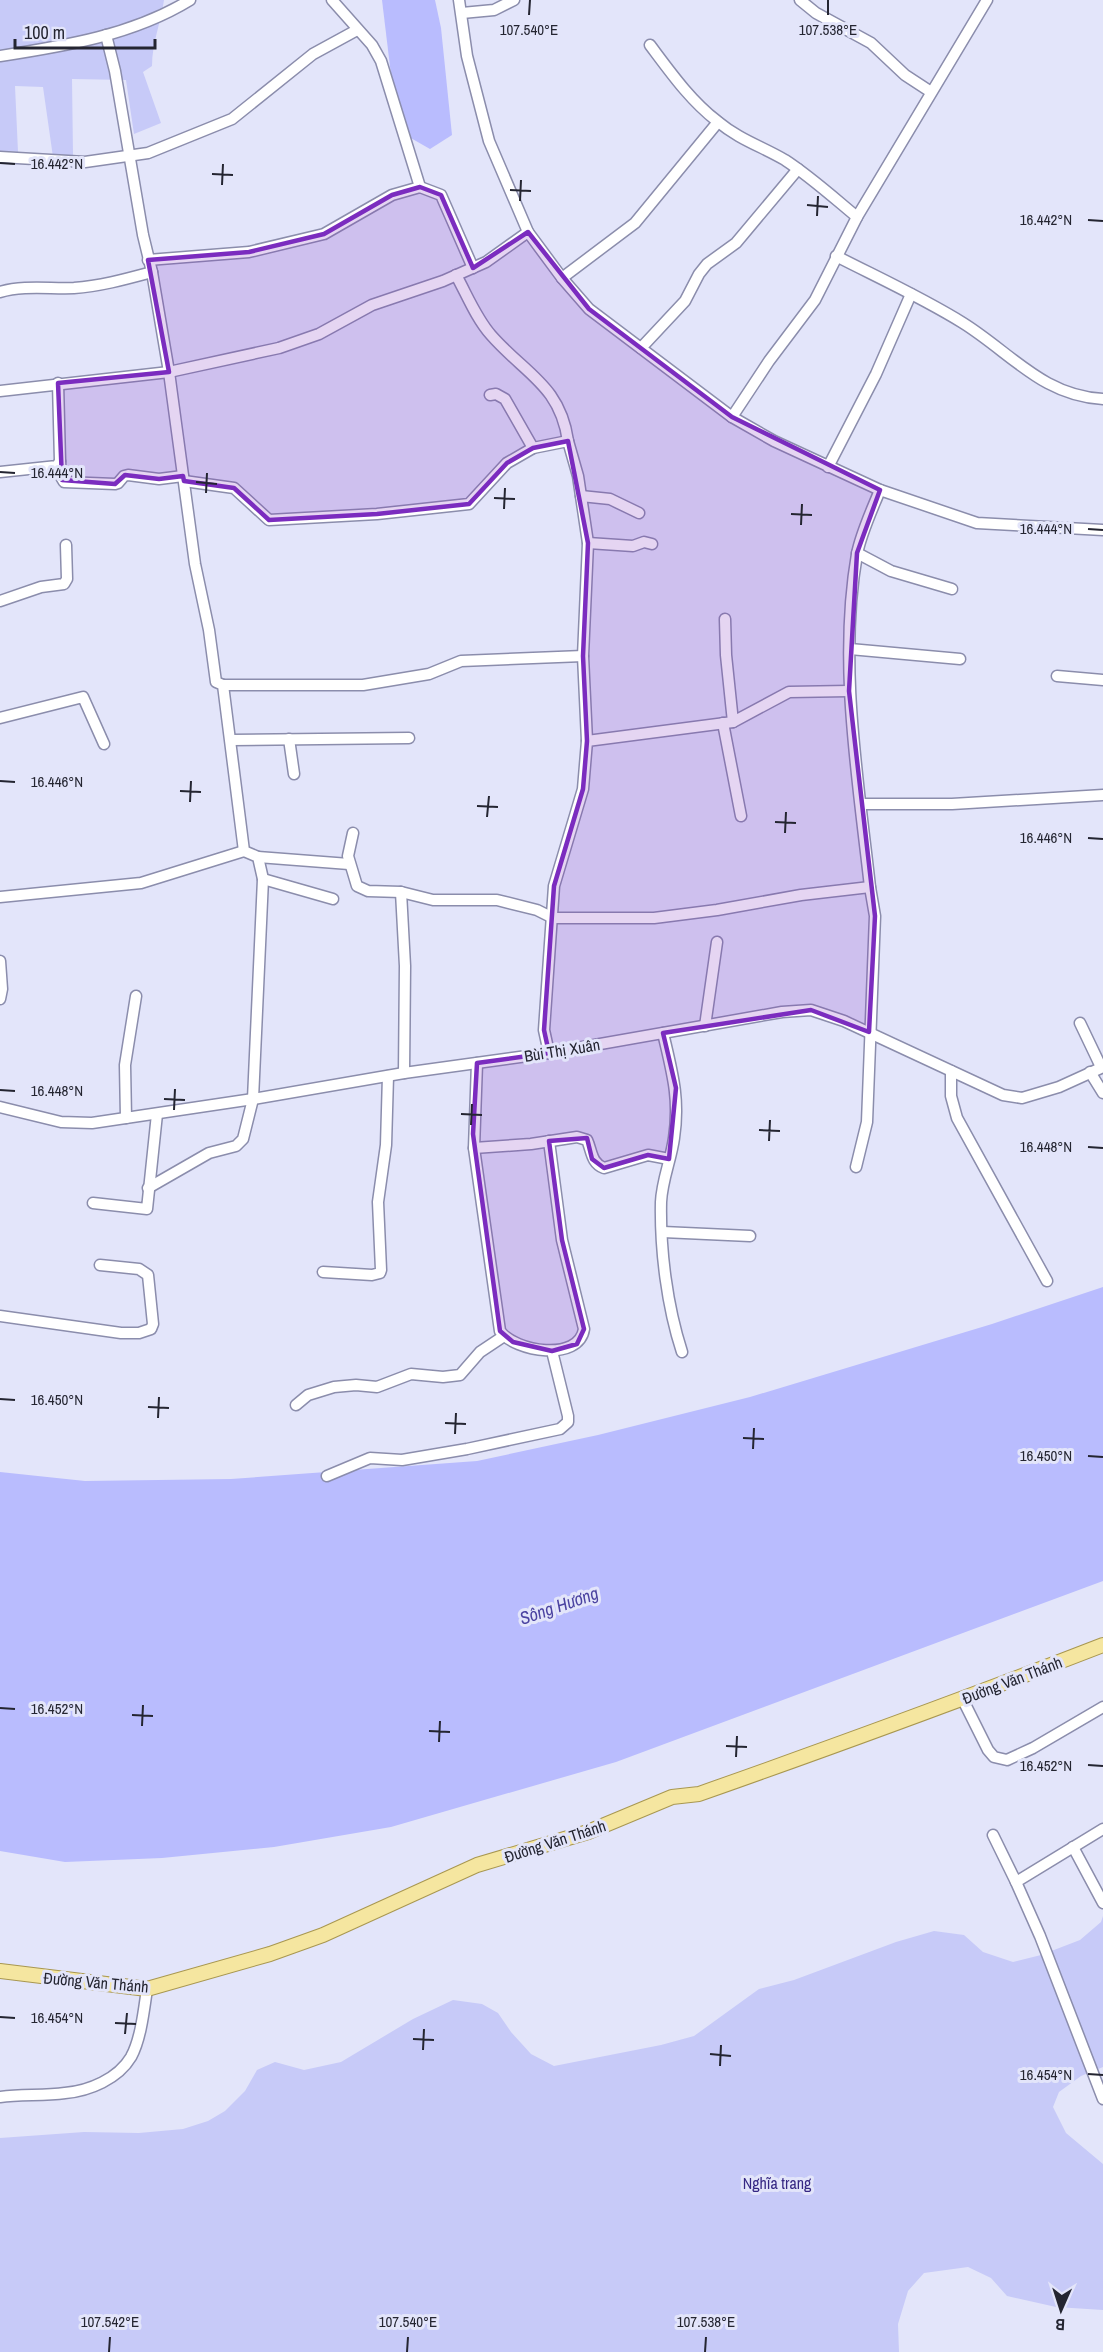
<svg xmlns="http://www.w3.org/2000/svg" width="1103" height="2352" font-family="'Archivo Narrow',sans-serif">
  <rect width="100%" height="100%" fill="#e3e5fa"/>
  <!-- green -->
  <g fill="#c7caf8">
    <path d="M0 0H164C161 22 152 43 152 66L143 72 161 123 134 134 126 80 72 79 73 155 53 157 43 87 15 86 18 152 0 151Z"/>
    <path d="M1103 1916V2067L1081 2076 1059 2092 1053 2107 1066 2133 1103 2164V2310L1056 2307 1007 2296 991 2278 968 2267 924 2273 908 2291 898 2324 899 2352H0V2138L84 2132 139 2133 183 2129 208 2121 225 2111 245 2091 257 2070 275 2062 304 2070 341 2062 413 2019 453 2000 482 2004 498 2013 511 2032 531 2054 554 2066 661 2045 694 2036 759 1989 794 1980 896 1942 934 1931 964 1935 983 1952 1013 1962 1041 1955 1080 1940 1101 1922Z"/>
  </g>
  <!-- water -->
  <g fill="#b9bcfe">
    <path d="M382 0H435L441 28 452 135 430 149 409 137 392 83Z"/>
    <path d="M1103 1287V1581L616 1762 391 1827 274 1847 162 1858 65 1862 0 1851V1472L85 1481 231 1479 477 1461 598 1435 750 1397 992 1324Z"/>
  </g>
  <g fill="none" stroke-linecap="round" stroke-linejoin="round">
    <!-- minor casing -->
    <g stroke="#8b8dac" stroke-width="13">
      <g id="minor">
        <path d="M332 0 372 45 381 61 420 187"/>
        <path d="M459 0 467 56 489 141 528 232 562 278 589 309 732 417"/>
        <path d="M800 0 816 13 871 43 905 75 931 92"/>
        <path d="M987 0 857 217 815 300 769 361 732 417 774 441 880 490 977 523 1103 530"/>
        <path d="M462 13 494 10 514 0"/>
        <path d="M106 35 115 71 143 235 152 272 169 372 195 564 209 630 216 682 223 685 244 851 258 857 263 879 253 1099 243 1139 236 1146 209 1153 148 1188"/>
        <path d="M650 45C671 73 690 100 717 121 740 140 761 146 785 160 811 177 834 198 857 217"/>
        <path d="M0 56C65 46 133 35 190 0"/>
        <path d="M0 157 85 162 148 153 232 119 313 54 357 30"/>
        <path d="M836 256C879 278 923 298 963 323 1011 353 1043 396 1103 399"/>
        <path d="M148 260 249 252 324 234 392 195 420 187 441 195 473 268"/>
        <path d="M456 275C467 295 476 318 491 335 525 374 560 385 568 441"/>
        <path d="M562 278 635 223 718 122"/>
        <path d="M0 292C23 285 50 289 74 288 101 286 126 279 152 272"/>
        <path d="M641 348 685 301 699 274 707 264 736 243 798 169"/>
        <path d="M0 391 169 372 279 348 319 334 372 305 443 281 486 262 528 232"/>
        <path d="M490 395 496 394 505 399 533 448"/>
        <path d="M60 461 61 477 64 482 115 484 118 483 124 476 128 475 159 479 183 476"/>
        <path d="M828 467 876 374 911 294"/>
        <path d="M0 472 57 466 60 461 58 383"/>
        <path d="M184 481 234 488 269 520 377 514 469 504 507 463 533 448 568 441 578 476 588 543 583 656 587 741"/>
        <path d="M581 496 610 499 639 513"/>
        <path d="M588 543 633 546 644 542 652 544"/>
        <path d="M857 553 891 571 952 589"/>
        <path d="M0 601 41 587 64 584 67 579 66 545"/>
        <path d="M725 619 726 655 733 722"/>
        <path d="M850 649 960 659"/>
        <path d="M1057 676 1103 680"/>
        <path d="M223 685H363L429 674 461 661 583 656"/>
        <path d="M0 718 83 697 104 744"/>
        <path d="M723 723 741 816"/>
        <path d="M289 739 294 774"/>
        <path d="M232 740 409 738"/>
        <path d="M861 804H952L1103 795"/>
        <path d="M353 833 348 856 357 886 368 891 401 892 433 900H497L537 910 553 918H654L717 910 801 895 870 887"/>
        <path d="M258 857 349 864"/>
        <path d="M263 879 333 899"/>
        <path d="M401 892 405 966 404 1073"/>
        <path d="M0 897 141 883 244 851"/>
        <path d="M0 961 2 989 0 999"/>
        <path d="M1080 1023 1101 1067"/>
        <path d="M705 1026 717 942"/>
        <path d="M663 1033C672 1072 680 1098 674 1138 671 1160 662 1180 661 1202 660 1250 667 1306 682 1352"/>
        <path d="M549 1053 544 1030 554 886 583 789 587 741 733 722 789 692 849 691"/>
        <path d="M477 1063 474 1148 500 1331C515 1352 579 1362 584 1329L562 1240 549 1141"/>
        <path d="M951 1071V1096L957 1118 1047 1281"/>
        <path d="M1090 1072 1103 1093"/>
        <path d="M0 1107 61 1122 92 1123 253 1099 404 1073 549 1053 782 1012 811 1010 844 1021 1003 1095 1022 1098 1059 1087 1103 1067"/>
        <path d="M126 1118 125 1065 136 996"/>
        <path d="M474 1148 531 1144 577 1137 587 1140C592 1151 591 1163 604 1168L648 1155 669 1159"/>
        <path d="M856 1167 867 1122 875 916 870 887C858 778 838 663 857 554 861 533 872 510 880 490"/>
        <path d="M93 1203 147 1209 157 1114"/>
        <path d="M663 1232 750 1236"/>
        <path d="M323 1272 372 1275 380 1273 381 1270 378 1202 386 1145 388 1076"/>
        <path d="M0 1316 121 1333H139L151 1329 153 1324 148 1275 139 1269 100 1265"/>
        <path d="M296 1405 308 1395 334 1387 356 1385 377 1387 411 1374 443 1377 460 1375 480 1352 504 1336"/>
        <path d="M327 1476 370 1458 402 1460 467 1449 560 1429 568 1422V1416L552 1351"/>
        <path d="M963 1700 988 1750 994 1757 1007 1760 1033 1748 1103 1707"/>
        <path d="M1103 1829 1016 1882 1040 1936 1103 2099"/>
        <path d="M993 1835 1016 1882"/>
        <path d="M1073 1847 1103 1903"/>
        <path d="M0 2097C21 2094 43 2096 65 2093 89 2091 118 2079 131 2057 141 2039 144 2009 147 1989"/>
      </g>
    </g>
    <!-- major casing -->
    <g stroke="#a89750" stroke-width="16">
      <path id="major" d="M0 1971 147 1989 270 1954 323 1935 477 1865 588 1832 672 1797 699 1794C835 1746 969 1697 1103 1645"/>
    </g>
    <!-- minor -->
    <use href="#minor" stroke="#fff" stroke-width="10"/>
    <!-- major -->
    <use href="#major" stroke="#f5e6a0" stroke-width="14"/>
  </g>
  <!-- marked area -->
  <path fill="#7b2cbf" fill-opacity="0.2" stroke="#7b2cbf" stroke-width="4.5" stroke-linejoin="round" d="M420 187 441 195 473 268 528 232 589 309 732 417 880 490 857 553 849 691 875 916 869 1032 811 1010 663 1033 676 1088 669 1159 648 1155 604 1168 592 1159 587 1138 549 1141 562 1240 584 1329 577 1344 552 1351 513 1342 500 1331 473 1134 477 1063 549 1053 544 1030 554 886 583 789 587 741 583 656 588 543 568 441 533 448 507 463 469 504 377 514 269 520 234 488 184 481 183 476 159 479 125 475 115 484 62 480 58 383 169 372 148 260 249 252 324 234 392 195Z"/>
  <!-- ticks -->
  <path fill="none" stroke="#242531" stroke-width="2" d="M529 15 530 0M828 15V0M0 163 15 164M212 174 233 175M222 185 223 164M510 190 531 191M520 201 521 180M807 205 828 207M817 216 818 196M1088 220 1103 221M0 472 15 473M196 482 217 484M206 493 207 473M494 498 515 499M504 509 505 488M791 514 812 515M801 525 802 504M1088 529 1103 530M0 781 15 782M180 791 201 792M190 802 191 781M477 806 498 807M487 817 489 796M775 822 796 823M785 833 786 812M1088 838 1103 839M0 1090 15 1091M164 1099 185 1100M174 1110 175 1089M461 1114 482 1115M471 1125 472 1104M759 1130 780 1131M769 1141 770 1120M1088 1147 1103 1148M0 1399 15 1400M148 1407 169 1408M158 1418 159 1397M445 1423 466 1424M455 1434 456 1413M743 1438 764 1439M753 1449 754 1428M1088 1456 1103 1457M0 1708 15 1709M132 1715 153 1716M142 1726 143 1705M429 1731 450 1732M439 1742 440 1721M726 1746 747 1747M736 1757 737 1736M1088 1765 1103 1766M0 2017 15 2018M115 2023 136 2024M125 2034 127 2013M413 2039 434 2040M423 2050 424 2029M710 2054 731 2056M720 2066 721 2045M1088 2074 1103 2075M109 2352 110 2337M407 2352 408 2337M705 2352 706 2337"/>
  <g text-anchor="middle" stroke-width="6" stroke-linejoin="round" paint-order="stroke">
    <!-- street labels -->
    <g font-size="16" fill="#242531" stroke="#e3e5fa">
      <text transform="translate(562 1050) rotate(-9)" y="6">Bùi Thị Xuân</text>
      <text transform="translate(1012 1680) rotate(-21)" y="6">Đường Văn Thánh</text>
      <text transform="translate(555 1841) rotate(-18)" y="6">Đường Văn Thánh</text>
      <text transform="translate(96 1982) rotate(5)" y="6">Đường Văn Thánh</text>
    </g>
    <!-- park labels -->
    <g font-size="16" fill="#352783" stroke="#e3e5fa">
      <text x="777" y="2189">Nghĩa trang</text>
    </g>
    <!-- water labels -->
    <g font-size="18" font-style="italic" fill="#4b43a1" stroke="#e3e5fa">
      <text transform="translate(559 1606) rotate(-19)" y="6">Sông Hương</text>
    </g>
  </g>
  <g font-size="15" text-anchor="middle" fill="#242531" stroke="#e3e5fa" stroke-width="6" stroke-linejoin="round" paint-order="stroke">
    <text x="529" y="35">107.540°E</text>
    <text x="828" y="35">107.538°E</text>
    <text x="57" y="169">16.442°N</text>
    <text x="1046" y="225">16.442°N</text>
    <text x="57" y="478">16.444°N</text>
    <text x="1046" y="534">16.444°N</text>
    <text x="57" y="787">16.446°N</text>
    <text x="1046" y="843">16.446°N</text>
    <text x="57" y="1096">16.448°N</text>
    <text x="1046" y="1152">16.448°N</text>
    <text x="57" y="1405">16.450°N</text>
    <text x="1046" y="1461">16.450°N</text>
    <text x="57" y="1714">16.452°N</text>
    <text x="1046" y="1771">16.452°N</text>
    <text x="57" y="2023">16.454°N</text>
    <text x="1046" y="2080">16.454°N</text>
    <text x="110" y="2327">107.542°E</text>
    <text x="408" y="2327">107.540°E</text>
    <text x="706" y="2327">107.538°E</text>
  </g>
  <!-- north arrow -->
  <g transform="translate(1061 2310) rotate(183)" stroke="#e3e5fa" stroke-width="4.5" paint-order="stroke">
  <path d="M0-4.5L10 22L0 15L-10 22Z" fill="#242531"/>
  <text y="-9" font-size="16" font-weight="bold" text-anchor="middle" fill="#242531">B</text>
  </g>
  <!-- scale -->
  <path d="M15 39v9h140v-9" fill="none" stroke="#242531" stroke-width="3"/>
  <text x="24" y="39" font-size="18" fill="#242531" stroke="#e3e5fa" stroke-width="4.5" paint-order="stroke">100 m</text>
</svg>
